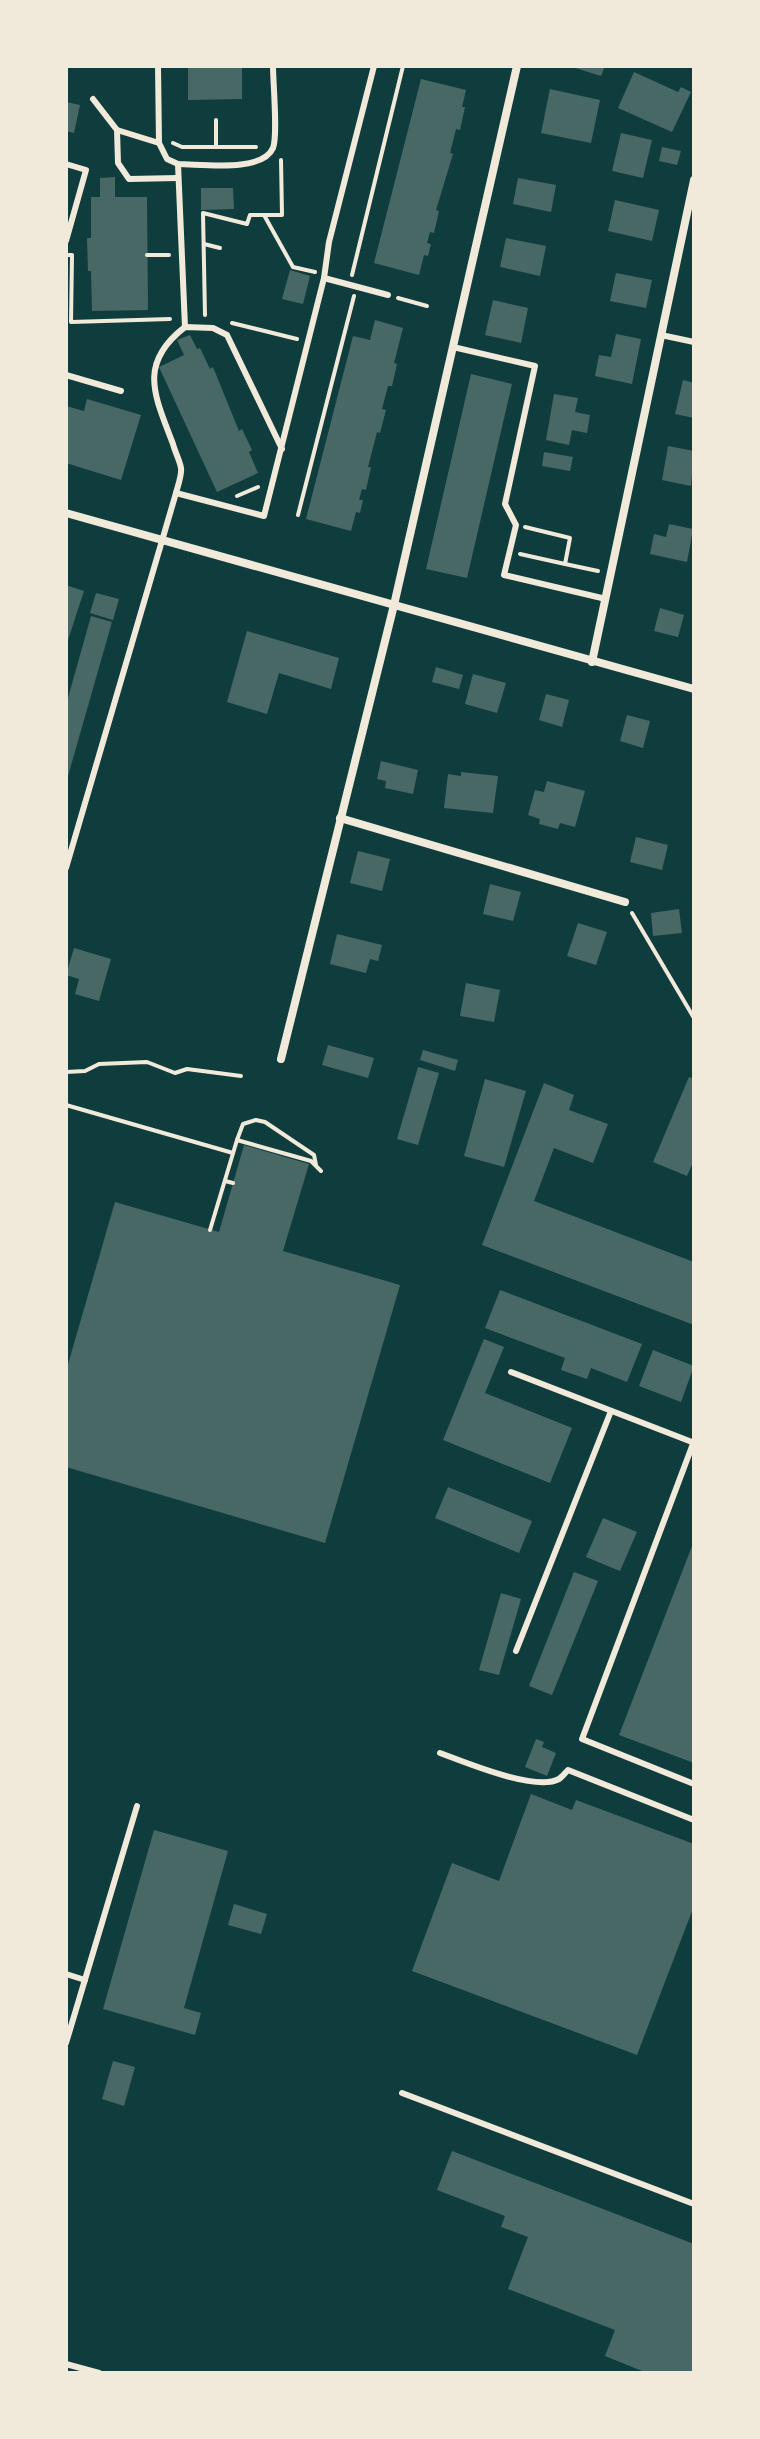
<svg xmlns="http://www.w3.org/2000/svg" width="760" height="2439" font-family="Rubik,sans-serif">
  <rect width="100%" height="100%" fill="#0f3d3e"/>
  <!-- building -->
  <g fill="#486865">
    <path d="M188 66H242V99L188 100Z"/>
    <path d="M569 66H605L601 76Z"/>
    <path d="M634 72 678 92 681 87 691 92 672 132 618 108Z"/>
    <path d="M421 79 466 90 462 107H465L460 130 456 129 450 153 453 154 436 210 439 211 434 233 430 232 427 243 431 244 428 256 424 255 419 275 374 263Z"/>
    <path d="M550 89 600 100 591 143 541 133Z"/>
    <path d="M66 102 80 105 74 133 66 131Z"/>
    <path d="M621 133 652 140 643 178 612 171Z"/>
    <path d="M662 147 681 151 677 165 659 161Z"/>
    <path d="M115 177V197H147L148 310 92 311 91 271H88L87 238H91V197H100V178Z"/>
    <path d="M518 178 556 185 551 212 513 204Z"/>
    <path d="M201 188H233L234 209 201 210Z"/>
    <path d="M615 200 659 210 652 241 608 231Z"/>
    <path d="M506 238 546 246 540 276 500 267Z"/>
    <path d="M290 270 310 276 303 304 282 299Z"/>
    <path d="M616 273 652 280 646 308 610 301Z"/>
    <path d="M493 300 528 308 521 343 485 335Z"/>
    <path d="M375 320 403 328 394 363 397 364 392 386H388L382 409 386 410 380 433 377 432 368 467H371L366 490 362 489 359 500H363L360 513 356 512 351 531 306 519 353 336 370 340Z"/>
    <path d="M616 334 641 339 632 384 595 376 599 355 611 357Z"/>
    <path d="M190 335 197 349 200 348 210 369 213 367 239 431 242 429 252 450 249 452 258 473 217 492 159 367 184 355 177 340Z"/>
    <path d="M471 374 512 384 467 578 426 569Z"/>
    <path d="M683 380 694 383V418L675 414Z"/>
    <path d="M554 394 578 398 575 412 590 415 587 433 572 430 569 445 546 440Z"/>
    <path d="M87 399 141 415 121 480 66 463V406L84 411Z"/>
    <path d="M668 446 694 451 691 486 662 480Z"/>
    <path d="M544 452 573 457 570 471 542 466Z"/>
    <path d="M669 524 693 529 687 562 650 554 654 534 666 537Z"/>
    <path d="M66 585 84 591 67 643H66Z"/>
    <path d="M96 593 119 599 113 620 90 613Z"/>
    <path d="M660 608 684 615 678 637 654 631Z"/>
    <path d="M91 616 112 622 66 783V705Z"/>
    <path d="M247 631 339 658 331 689 279 673 267 714 227 702Z"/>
    <path d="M436 667 463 675 459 689 432 682Z"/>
    <path d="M473 674 506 683 497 713 465 704Z"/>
    <path d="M546 694 569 700 562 727 539 720Z"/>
    <path d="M627 715 650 721 643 748 620 741Z"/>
    <path d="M381 761 418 770 413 794 385 788 386 781 377 779Z"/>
    <path d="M461 772 498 776 493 813 444 808 448 774 461 776Z"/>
    <path d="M547 781 585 791 575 827 560 823 558 829 539 824 540 819 528 815 535 790 544 792Z"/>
    <path d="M636 837 668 845 662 870 630 862Z"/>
    <path d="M358 851 390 859 382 891 350 883Z"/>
    <path d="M490 884 521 892 513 921 483 914Z"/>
    <path d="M679 909 682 933 653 936 651 913Z"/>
    <path d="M578 923 607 932 596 965 567 956Z"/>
    <path d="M337 934 382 945 378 961 370 959 366 973 330 964Z"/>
    <path d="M74 948 111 959 99 1001 75 994 79 979 66 975Z"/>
    <path d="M466 983 500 990 494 1022 460 1016Z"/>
    <path d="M328 1045 374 1058 368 1078 322 1065Z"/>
    <path d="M423 1050 458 1060 455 1071 420 1060Z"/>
    <path d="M418 1067 439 1073 418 1145 397 1139Z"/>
    <path d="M689 1077 694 1079V1160L687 1176 653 1162Z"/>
    <path d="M485 1079 526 1091 504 1167 464 1156Z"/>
    <path d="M544 1083 574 1095 569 1110 608 1124 593 1163 554 1148 534 1201 694 1262V1325L482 1245Z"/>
    <path d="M244 1145 309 1164 283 1251 400 1285 325 1543 66 1467V1371L115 1202 219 1232Z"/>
    <path d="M500 1290 642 1344 627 1382 591 1368 587 1379 561 1370 565 1358 485 1328Z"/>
    <path d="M484 1339 504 1347 485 1393 572 1428 550 1483 443 1440Z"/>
    <path d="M653 1350 694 1366 681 1402 639 1386Z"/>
    <path d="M448 1487 532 1521 519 1553 435 1518Z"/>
    <path d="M603 1518 637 1532 620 1571 586 1557Z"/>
    <path d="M694 1541V1763L619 1735Z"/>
    <path d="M574 1572 598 1581 552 1695 529 1686Z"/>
    <path d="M501 1593 521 1599 499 1675 479 1670Z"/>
    <path d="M536 1739 544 1742 542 1747 556 1753 547 1776 525 1767Z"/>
    <path d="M531 1794 572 1810 576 1800 694 1844V1906L637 2055 412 1971 452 1863 499 1881Z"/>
    <path d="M154 1830 228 1851 184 2008 201 2013 195 2035 103 2009Z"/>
    <path d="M234 1904 267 1914 261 1934 228 1925Z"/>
    <path d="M113 2061 135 2067 124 2106 102 2099Z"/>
    <path d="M452 2151 694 2244V2373H647L605 2356 615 2330 508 2289 528 2237 501 2227 505 2216 437 2190Z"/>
  </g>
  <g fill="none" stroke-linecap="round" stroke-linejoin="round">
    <!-- path -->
    <g stroke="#f1e9da" stroke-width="4">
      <path d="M216 120V147"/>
      <path d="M173 143 182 147H256"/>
      <path d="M264 215 293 267 315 272"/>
      <path d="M204 244 220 248"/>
      <path d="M68 255H72L71 322 170 319"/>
      <path d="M147 255H169"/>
      <path d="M352 275 403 66"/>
      <path d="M398 298 427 306"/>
      <path d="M205 315 203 213 247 224 250 215H282L281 160"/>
      <path d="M232 323 297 339"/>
      <path d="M237 496 258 487"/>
      <path d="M298 515 354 296"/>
      <path d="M520 554 565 564 570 538 525 527"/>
      <path d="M565 564 598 571"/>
      <path d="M632 913 694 1018"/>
      <path d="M66 1072 85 1071 99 1064 147 1062 175 1073 187 1069 241 1076"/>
      <path d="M66 1105 233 1153"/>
      <path d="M237 1140 243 1124 256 1120 265 1122 314 1155 316 1165"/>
      <path d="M225 1181 233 1183"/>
      <path d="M210 1230 237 1140 311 1161 321 1171"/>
    </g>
    <!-- service -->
    <g stroke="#f1e9da" stroke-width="6">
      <path d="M158 66 159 143 167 159 178 164C202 164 262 173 273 148 278 136 273 83 273 66"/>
      <path d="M374 66 329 242 324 278 388 295"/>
      <path d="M93 99 117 130 118 163 129 179 178 178"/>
      <path d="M117 130 159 143"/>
      <path d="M66 164 86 170 66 241"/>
      <path d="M178 164 185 327"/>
      <path d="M661 335 694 342"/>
      <path d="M453 347 535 366 505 504 516 525 504 575 606 599"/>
      <path d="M66 375 121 391"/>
      <path d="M176 493C178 485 182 475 181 468 180 461 175 452 173 444 155 396 137 364 185 327L213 328 227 335 282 449"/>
      <path d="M66 868 176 493 264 516 324 278"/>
      <path d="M511 1372 692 1442"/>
      <path d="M694 1441 582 1739 694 1784"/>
      <path d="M516 1651 611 1411"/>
      <path d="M440 1753C465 1762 535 1792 559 1779 563 1776 565 1773 568 1770L694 1820"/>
      <path d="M66 1974 85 1980"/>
      <path d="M66 2043 137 1806"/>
      <path d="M402 2093 694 2204"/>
      <path d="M66 2364 99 2373"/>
    </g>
    <!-- minor -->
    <g stroke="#f1e9da" stroke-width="8">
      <path d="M66 513 694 689"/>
      <path d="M592 662 694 180"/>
      <path d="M340 818 625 902"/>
      <path d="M281 1059 394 605 517 66"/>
    </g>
  </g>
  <!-- border -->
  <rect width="760" height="2439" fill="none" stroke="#f1e9da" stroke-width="136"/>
</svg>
